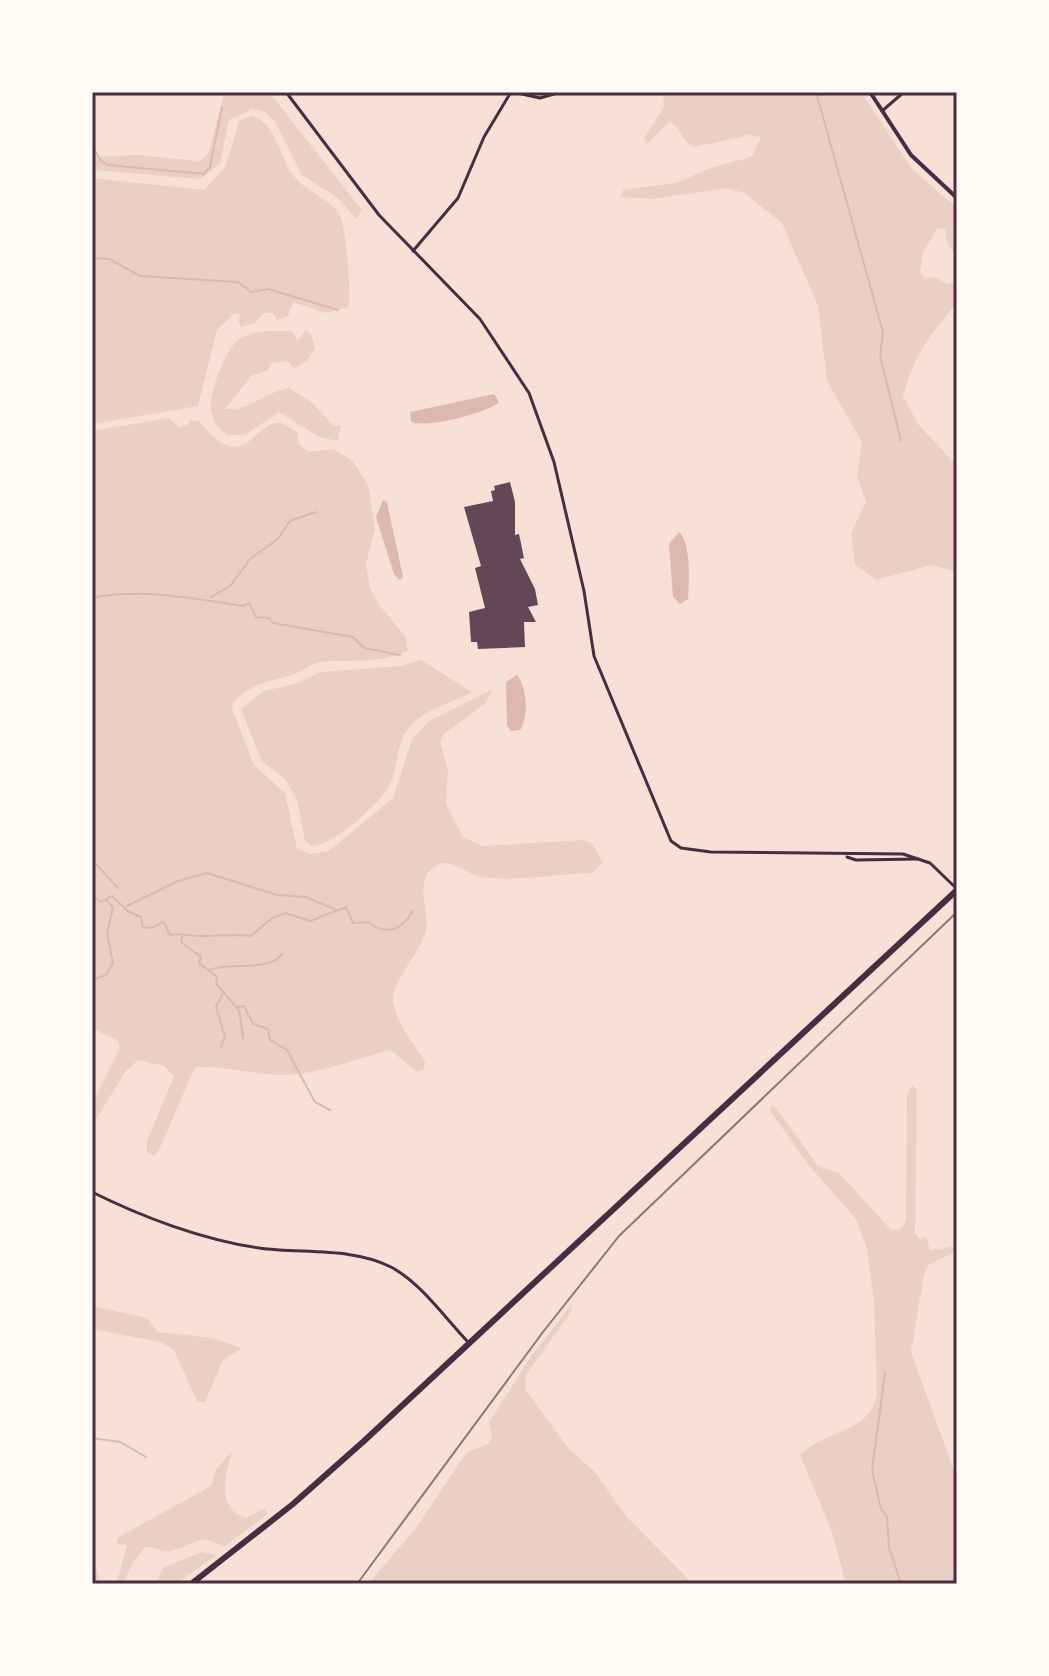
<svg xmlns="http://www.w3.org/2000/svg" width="1049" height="1676" font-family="'Source Sans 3',sans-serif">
  <rect width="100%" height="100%" fill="#f7e1d7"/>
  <!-- green -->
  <g fill="#ebcfc5">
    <path d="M225 92H269L362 210 356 219 338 198 302 175 275 122 265 112 252 109 229 120 220 163 201 179 92 170V157L138 155 200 161 208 154Z"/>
    <path d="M663 92H861L912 169 957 208V257L947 242 945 228 937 229 923 252 920 272 925 279 934 277 948 284 957 281V303C931 333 913 357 903 396L918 424 957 466V572L931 565 876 580 855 565 851 533 866 502 857 476 862 442 827 381 818 306 782 223 744 193 726 188 653 199 621 197 623 190 676 183 713 167 744 159 752 156 761 137 750 135 694 147C682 142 681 127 669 122L647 144 644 138 664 107Z"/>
    <path d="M252 116C275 122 280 158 293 175 305 192 330 197 340 216 346 228 352 295 348 307L326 313 293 302 288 316 277 320 273 313H264L255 323 241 327 238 320 240 314H234L217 330 198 406 92 424V178L204 190 226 166 239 121Z"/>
    <path d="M306 330 311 334 315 348 307 361 294 368 287 361 271 363 268 370 251 376 225 409C249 411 266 392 289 388L311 402 334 426 341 425 338 441 319 437 279 412 245 435H227C218 428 213 422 211 410 208 394 227 344 242 337 257 330 275 331 291 331L298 340Z"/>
    <path d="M169 418 179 427 187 425 191 420 199 421C245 479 254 420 280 423 285 424 292 429 297 432L299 444 308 452 333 449 353 461 368 485 375 529 366 564 370 588 380 606 406 637 408 650C380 666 350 658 320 662 310 664 302 672 292 675 268 682 247 684 231 706L254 765 285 793 297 848 310 854 329 851 393 798 412 739 429 721 493 689 485 704 444 734 440 741 448 771 446 804 463 837 482 846 581 840 592 843 603 863 592 873C556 874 516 882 481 877 469 875 452 859 440 864 411 875 430 909 426 930 421 952 390 984 393 1002 397 1024 413 1043 425 1061L424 1069 417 1072 390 1050C354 1059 317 1075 282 1075 253 1074 224 1066 195 1067L159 1150 153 1156 147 1152V1141L174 1076 164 1066 138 1060 125 1072 92 1126V1104L120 1048 118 1041 92 1028V431Z"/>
    <path d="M421 660 472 692C451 704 423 709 408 729 397 742 398 766 391 782 383 802 333 846 312 846L305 841 297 800 284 778 262 762 241 709 264 691 298 683 320 672 401 666Z"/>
    <path d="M912 1085 917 1090 915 1233 919 1239 926 1237 930 1250 957 1246V1251L928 1265 924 1274 911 1352 957 1479V1584H846L832 1532 800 1455C826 1429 871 1434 877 1393L874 1301 867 1249 856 1219 806 1162 769 1109 774 1105 818 1166 839 1173 892 1231 902 1228 906 1220 907 1096Z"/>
    <path d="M573 1303 570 1313 526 1375 525 1389 568 1448 594 1471 626 1516 693 1584H368L416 1528 466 1453 488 1444 492 1436 489 1422 532 1355Z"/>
    <path d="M92 1306 147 1318 157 1332 212 1338 242 1348 223 1360 205 1402 197 1401 174 1350 161 1342 92 1329Z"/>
    <path d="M232 1451C226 1473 215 1508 246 1518L265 1508 268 1514 224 1547C196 1531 195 1547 170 1551 162 1552 154 1546 145 1547L132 1564 123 1584H92V1555L100 1581 113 1583 118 1579 127 1545 117 1544V1538L211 1486 216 1469Z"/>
    <path d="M201 1552 217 1555 175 1584H156L163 1568Z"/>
  </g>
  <!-- water -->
  <g fill="#dcb8b0">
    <path d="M494 394 499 402C488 413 421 430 411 421L410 412 415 411Z"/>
    <path d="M383 500 387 502 403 577 399 580 394 574 376 517Z"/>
    <path d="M679 532C691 542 689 582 688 599L680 604 673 597 669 544Z"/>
    <path d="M517 675C527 688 529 716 520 730L511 731 507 725 506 682Z"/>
  </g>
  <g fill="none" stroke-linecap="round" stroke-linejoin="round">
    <!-- stream -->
    <g stroke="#dcb8b0" stroke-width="2">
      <path d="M816 92 883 332 880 356 901 441"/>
      <path d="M92 146 101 161 108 165 204 174 210 167 222 107"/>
      <path d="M92 258 109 259 140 276 238 282 251 292 268 289 338 310"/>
      <path d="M211 597 230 586 251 558 278 539 290 521 316 512"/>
      <path d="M92 598C143 588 192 598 243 606L249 603 256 617 269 618 273 623 353 637 364 648 400 655"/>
      <path d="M92 860 118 888"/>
      <path d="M92 888 96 899 101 902 112 896 129 912 141 917 143 927 151 928 164 922 170 935C183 932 191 937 203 936 218 936 236 934 251 936L272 918 286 913 310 921 346 907 353 923 368 922C387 936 401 931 413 911"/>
      <path d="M127 906 178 881 207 873 277 895 306 897 337 910"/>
      <path d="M183 934 181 942 201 957 199 963 217 977 216 984 239 1010 243 1038"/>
      <path d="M209 970C230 962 270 972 282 954"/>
      <path d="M92 980 106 975 113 963 107 933 113 908 106 899"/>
      <path d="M236 1007 244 1006 253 1024 268 1029 270 1040 287 1050 315 1102 330 1110"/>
      <path d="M221 1047 225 1037 216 1007 223 993"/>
      <path d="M885 1373 872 1470 881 1509 887 1517 889 1547 901 1584"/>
      <path d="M92 1438 120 1442 146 1457"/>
    </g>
  </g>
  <!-- building -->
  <path fill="#644757" d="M510 482 515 502V535L519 534 524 558 520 559 535 589 538 605 528 607 536 622H524L525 647 478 649 477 642H471L469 612 485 608 475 568 481 566 464 507 493 501 491 491 495 490 494 486Z"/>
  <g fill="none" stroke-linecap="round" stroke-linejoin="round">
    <!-- minor -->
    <g stroke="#4a2c40" stroke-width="3">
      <path d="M286 92 379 215 480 319 529 393 554 462 584 591 594 656 671 841 681 848 711 852 903 854 930 863 956 888"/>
      <path d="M513 92 540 98 561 92"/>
      <path d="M882 111 904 92"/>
      <path d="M413 251 458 198 484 137 511 92"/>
      <path d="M847 857 856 860 918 859"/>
      <path d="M92 1192C142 1217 203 1240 259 1248 301 1254 352 1247 391 1267 421 1283 445 1318 469 1343"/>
    </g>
    <!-- tertiary -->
    <path stroke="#4a2c40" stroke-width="4" d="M870 92 911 155 957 198"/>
    <!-- trunk -->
    <path stroke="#4a2c40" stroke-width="6" d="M191 1584 293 1504 364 1441 957 890"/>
    <!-- rail -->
    <path stroke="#8f747c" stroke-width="2" d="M357 1584 543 1332 619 1236 957 912"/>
  </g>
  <!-- border -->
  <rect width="1049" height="1676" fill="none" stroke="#fffaf5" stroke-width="188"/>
  <rect x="94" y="94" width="861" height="1488" fill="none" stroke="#4a2c40" stroke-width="3"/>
</svg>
